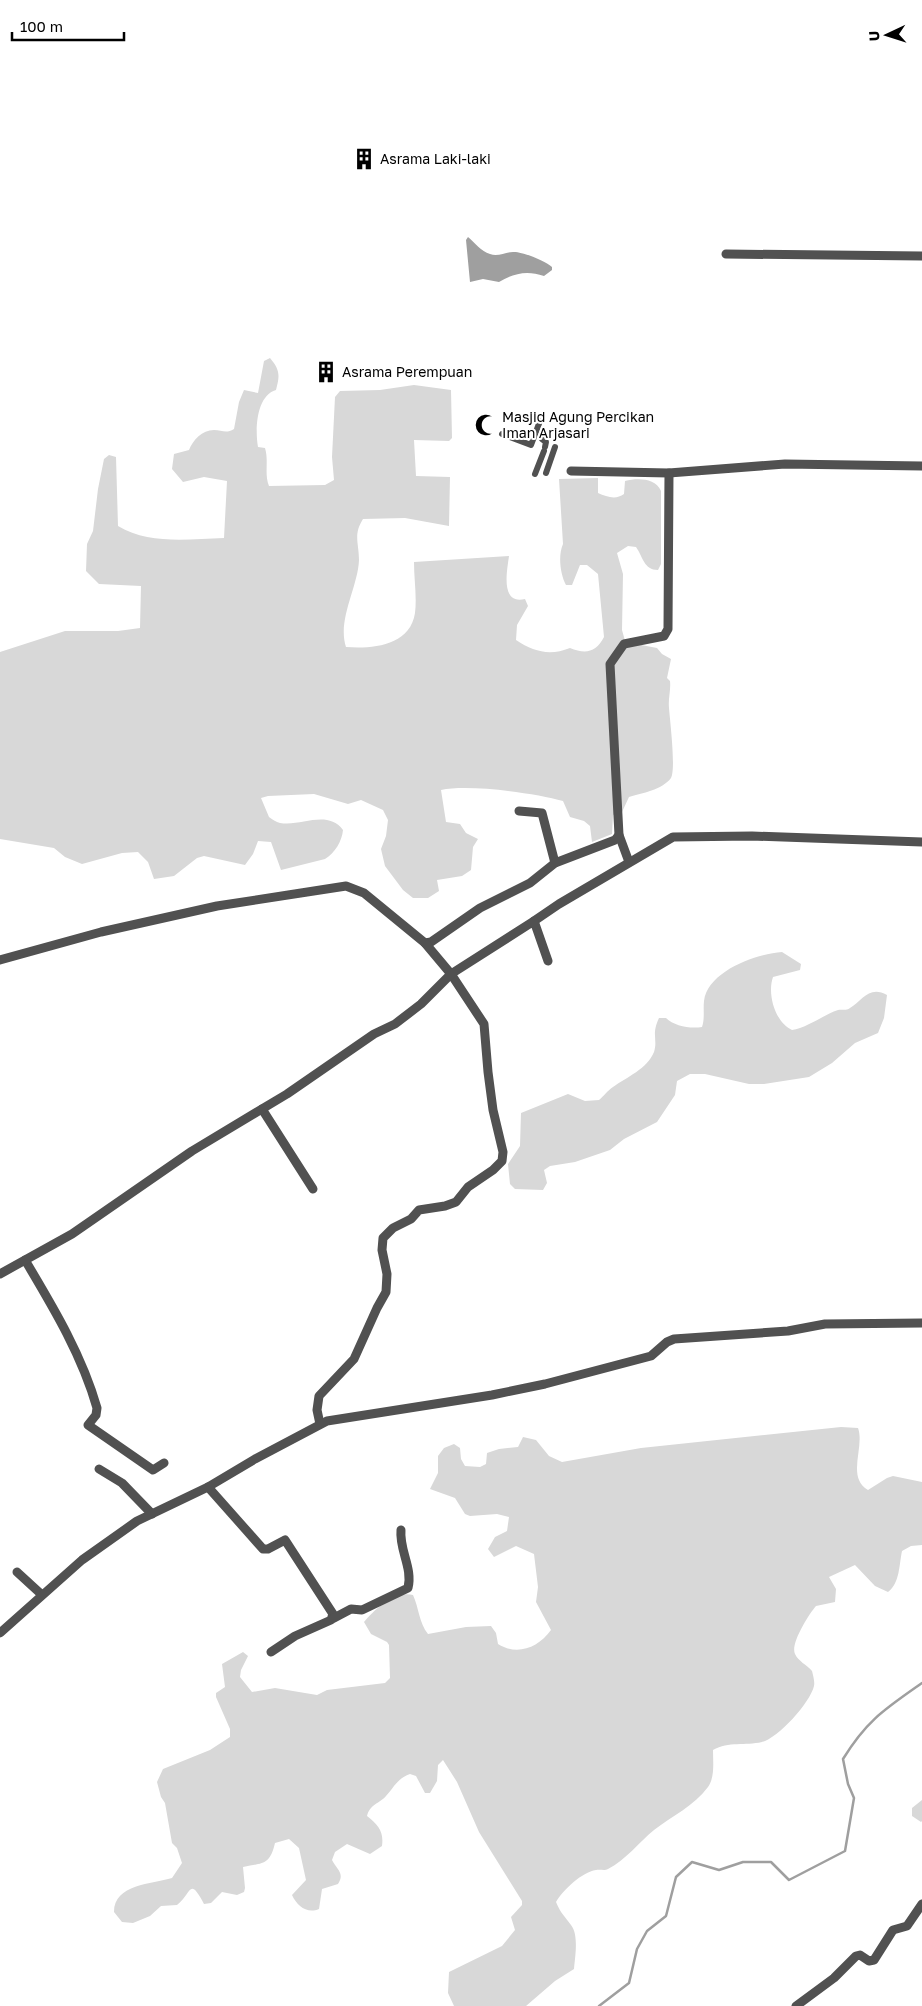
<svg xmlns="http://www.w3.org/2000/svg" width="922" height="2006" font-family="'Golos Text',sans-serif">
  <rect width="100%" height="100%" fill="#fff"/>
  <!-- green -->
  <g fill="#d8d8d8">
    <path d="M270 358C280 370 280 375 276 390 256 396 255 430 258 447L265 448C269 461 264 474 269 486L325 485 334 480 332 457 335 397 340 391 380 390 414 385 451 390 452 438 449 441 414 440 416 476 450 477 449 526 405 518 363 519C353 535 359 543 359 560 358 587 337 620 346 647 372 649 410 646 415 613 417 597 414 579 414 562L509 556C507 571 500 605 525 599L528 606 517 625 516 640C534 652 550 656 570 648 585 654 596 653 604 637L598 574 587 565H580L572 585H566C560 574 558 555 563 544L559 479 598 478V493C607 497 616 500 624 494L625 481C638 478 655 478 661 491V564L658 570C644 570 643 557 636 547L628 546 617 553 623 574 622 630 627 648 636 644 657 648 662 654 671 659 667 678 670 681C671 690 668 699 669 708 670 721 676 769 671 778 662 790 642 793 629 797L622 812 613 815 612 834 592 842 590 826 584 821 570 817 563 801C535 793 469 784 441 790L446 822 460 824 466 833 478 839 473 847 471 870 462 876 437 880 439 891 428 898H413L403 890 385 866 381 849 386 836 388 820 383 810 361 800 348 804 314 794 268 796 261 798 269 817C272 819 276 822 280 823 301 827 327 809 343 830 342 841 335 853 325 859L281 870 271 842 258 841 253 854 245 865 204 856 197 858 174 876 154 879 148 862 138 852 122 853 82 864 65 857 54 848 0 839V652L65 631H118L140 628 141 586 99 584 86 571 87 544 93 531 98 489 104 459 109 455 116 457 118 526C149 545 189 539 224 538L227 481 204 477 183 482 172 469 174 454 189 450C193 440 202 430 214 430 222 430 226 434 234 429L239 402 244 390 258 393 264 361Z"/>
    <path d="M782 952 801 964 800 970 773 977C767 994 775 1022 792 1030 807 1028 823 1015 838 1010 842 1009 846 1011 850 1008 862 1001 869 985 887 995L884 1018 878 1033 855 1043 832 1063 809 1077 764 1084H749L705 1074H690L677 1081 675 1095 657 1122 624 1139 610 1150 575 1162 550 1166 544 1170 547 1183 543 1190 515 1189 510 1184 508 1164 520 1146 521 1113 568 1094 585 1101 599 1100C604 1096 607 1091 613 1087 627 1077 647 1069 654 1052 658 1039 651 1035 659 1018H666C674 1026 690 1029 702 1027 705 1018 703 1010 704 1001 708 971 756 954 782 952Z"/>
    <path d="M841 1427 858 1428C865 1447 846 1477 868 1490L887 1478 893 1476 922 1482V1545L911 1546 902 1551C899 1565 900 1583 888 1592L875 1586 855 1565 829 1577 836 1589 835 1602 816 1606C809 1614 790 1644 795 1654 798 1661 807 1665 812 1671 813 1675 815 1682 814 1686 810 1703 778 1738 762 1742 745 1746 729 1741 713 1750 713 1762 715 1777 708 1787 694 1806 672 1816 654 1830 639 1842 626 1860 608 1869 604 1871 601 1869 596 1870 582 1872 563 1890 556 1902 561 1914 564 1915 571 1925 579 1935 575 1957 574 1969L555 1981 526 2006H454L448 1993 449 1972 502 1946 515 1930 511 1917 522 1905V1901L479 1832 457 1782 443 1760 438 1765 437 1781 430 1793H425L416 1776 410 1774C397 1779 395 1786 386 1796 379 1804 370 1804 367 1816 378 1825 384 1831 382 1846L370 1854 347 1844 335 1852 332 1860C337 1870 345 1873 338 1884L322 1889 319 1909C307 1914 297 1906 292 1895L306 1880 299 1848 289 1839 275 1843C270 1865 263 1863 243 1867L245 1888 244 1892 237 1895 222 1892 211 1903 204 1904C189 1876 192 1893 177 1905L161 1906 150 1916 133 1923 122 1922 114 1912C114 1884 152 1884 172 1878L182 1863 177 1848 172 1843 165 1803 161 1797 157 1782 163 1769 210 1750 230 1737V1729L216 1697V1693L225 1687 222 1664 243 1652 248 1656 241 1670 240 1677 252 1692 275 1688 317 1695 327 1690 385 1683 390 1678 389 1645 387 1642 371 1634 364 1622C374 1610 395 1590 413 1595 419 1608 419 1623 428 1634L466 1627 491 1626 496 1633 498 1644C517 1656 538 1648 551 1630L536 1602 538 1587 534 1554 516 1546 494 1557 488 1549 495 1537 507 1531 509 1517 497 1514 470 1516 465 1514 455 1498 430 1489 438 1473V1456L444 1448 454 1444 460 1448 461 1459 465 1466 480 1467 486 1464 487 1453 499 1449 518 1447 523 1437 536 1440 549 1456 562 1462 641 1448Z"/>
    <path d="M922 1800V1821L921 1822 912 1816V1808Z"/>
  </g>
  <!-- water -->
  <path fill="#9f9f9f" d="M468 237C475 243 481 251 490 254 498 257 505 252 513 252 521 251 546 261 552 267V270L544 276C527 270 514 273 499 282L483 279 470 282 466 240Z"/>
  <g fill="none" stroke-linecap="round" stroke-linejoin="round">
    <!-- stream -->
    <path stroke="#9f9f9f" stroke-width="2.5" d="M599 2006 629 1983 637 1949 647 1931 666 1916 676 1877 692 1862 719 1870 743 1862H771L789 1880 845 1851 854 1798 848 1784 843 1759C867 1720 885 1709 922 1683"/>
    <!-- pedestrian -->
    <g stroke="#515151" stroke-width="6">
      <path d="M502 434 531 445 540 421"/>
      <path d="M542 439 546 442 545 447"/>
      <path d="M546 473 555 447"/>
      <path d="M535 474 544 451"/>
    </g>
    <!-- minor -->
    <g stroke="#515151" stroke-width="9">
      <path d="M726 254 922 256"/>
      <path d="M571 471 669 473 785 464 922 466"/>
      <path d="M519 811 542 813 555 863"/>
      <path d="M629 862 619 835 610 664 624 644 664 636 668 629 669 473"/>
      <path d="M534 921 559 904 673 837 752 836 922 842"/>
      <path d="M425 943 431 942 480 908 530 883 555 863 615 840 619 835"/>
      <path d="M0 960 101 932 217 906 346 886 364 893 425 943 451 974 484 1024 488 1072 493 1110 503 1152 502 1161 493 1170 468 1187 456 1202 445 1206 419 1210 411 1219 393 1228 383 1238 382 1250 387 1274 386 1292 377 1308 354 1359 319 1396 317 1410 320 1424"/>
      <path d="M262 1109 313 1189"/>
      <path d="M25 1260C53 1307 82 1355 97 1408L96 1415 88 1425 153 1470 164 1463"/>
      <path d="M0 1274 72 1234 192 1151 287 1094 374 1034 395 1024 421 1004 451 974 534 921 548 961"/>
      <path d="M99 1469 122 1483 152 1514"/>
      <path d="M208 1487 263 1549H268L285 1540 333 1614 331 1620 295 1636 271 1652"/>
      <path d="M17 1572 41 1594"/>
      <path d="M334 1618 351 1609 362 1610 408 1588C413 1568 399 1550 401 1530"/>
      <path d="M0 1633 82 1560 137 1521 208 1487 255 1459 327 1421 492 1395 545 1384 651 1356 667 1342 674 1339 788 1331 825 1324 922 1323"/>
      <path d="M796 2006 834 1978 856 1956 860 1955 869 1961 874 1960 893 1930 907 1926 922 1904"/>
    </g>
  </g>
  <!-- icons -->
  <defs>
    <g id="building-bare" transform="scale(1.725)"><path d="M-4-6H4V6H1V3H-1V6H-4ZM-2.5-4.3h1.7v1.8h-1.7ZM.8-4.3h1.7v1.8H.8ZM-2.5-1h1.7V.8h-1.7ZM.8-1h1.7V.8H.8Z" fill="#000" stroke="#fff" stroke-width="2.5" paint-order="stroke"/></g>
    <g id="mosque-bare" transform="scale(1.725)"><path d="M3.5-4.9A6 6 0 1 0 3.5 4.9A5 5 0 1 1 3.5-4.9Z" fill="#000" stroke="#fff" stroke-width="2.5" paint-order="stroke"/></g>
  </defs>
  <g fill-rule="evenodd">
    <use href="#building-bare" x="364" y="159"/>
    <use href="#building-bare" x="326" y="372"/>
    <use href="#mosque-bare" x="486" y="425"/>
  </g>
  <g text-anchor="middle" stroke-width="4" stroke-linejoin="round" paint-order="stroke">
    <!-- poi labels -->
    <g font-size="14" fill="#000" stroke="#fff" text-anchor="start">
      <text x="380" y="164">Asrama Laki-laki</text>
      <text x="342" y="377">Asrama Perempuan</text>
      <text x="502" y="422">Masjid Agung Percikan<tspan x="502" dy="16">Iman Arjasari</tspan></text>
    </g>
  </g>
  <!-- north arrow -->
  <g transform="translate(887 35) rotate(266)" stroke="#ffffff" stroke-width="4" paint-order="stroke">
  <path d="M0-4L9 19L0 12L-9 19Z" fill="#000000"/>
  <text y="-8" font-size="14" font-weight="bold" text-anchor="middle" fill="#000000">U</text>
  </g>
  <!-- scale -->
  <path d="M12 32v8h112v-8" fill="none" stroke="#000000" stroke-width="2.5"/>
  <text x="20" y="32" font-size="15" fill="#000000" stroke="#ffffff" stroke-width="4" paint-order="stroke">100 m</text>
</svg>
